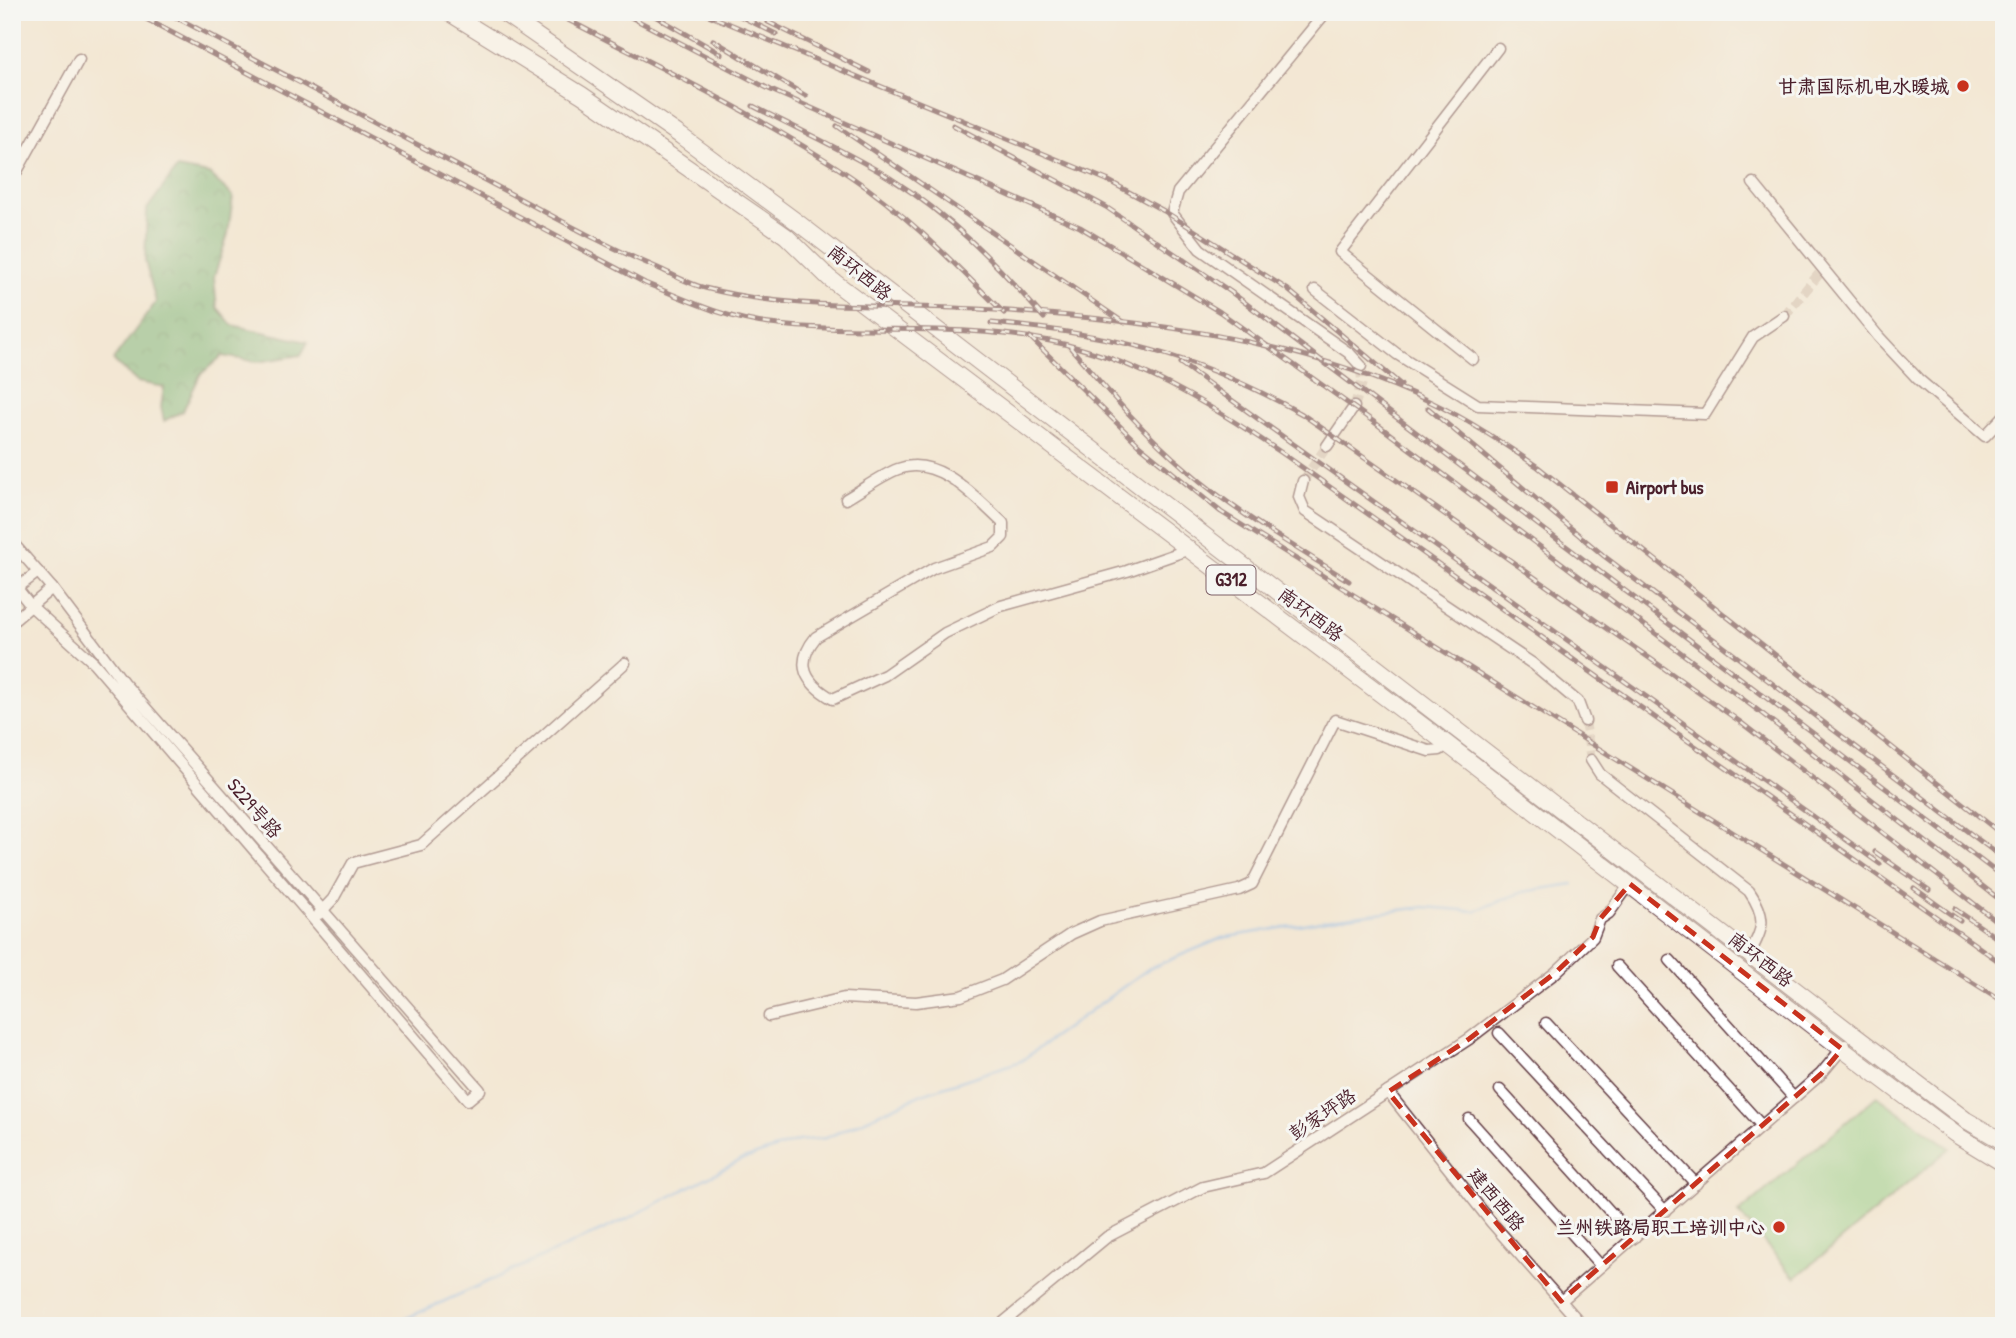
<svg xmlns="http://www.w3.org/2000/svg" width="2016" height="1338" font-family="'Patrick Hand','LXGW WenKai TC',sans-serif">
  <defs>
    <pattern id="forest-crowns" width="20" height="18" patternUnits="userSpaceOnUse" patternTransform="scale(1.75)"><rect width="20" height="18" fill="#72b274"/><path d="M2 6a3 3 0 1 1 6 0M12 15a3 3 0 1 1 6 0" fill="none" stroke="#60905f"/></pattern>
  </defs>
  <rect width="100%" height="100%" fill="#f6f6f2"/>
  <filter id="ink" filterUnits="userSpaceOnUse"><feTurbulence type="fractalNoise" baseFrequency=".0143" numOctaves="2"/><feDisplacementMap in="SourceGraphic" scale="14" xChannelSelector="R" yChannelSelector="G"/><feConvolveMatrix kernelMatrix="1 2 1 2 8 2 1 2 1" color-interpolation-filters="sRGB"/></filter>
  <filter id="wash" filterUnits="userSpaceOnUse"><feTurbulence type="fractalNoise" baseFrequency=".00686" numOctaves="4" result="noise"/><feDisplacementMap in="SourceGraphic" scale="28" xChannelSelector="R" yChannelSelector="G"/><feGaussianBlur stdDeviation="1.57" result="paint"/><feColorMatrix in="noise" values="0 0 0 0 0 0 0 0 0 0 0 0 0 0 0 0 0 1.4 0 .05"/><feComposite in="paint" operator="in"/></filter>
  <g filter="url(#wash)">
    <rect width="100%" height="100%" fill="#f3e7d4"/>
    <!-- forest -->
    <path fill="url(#forest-crowns)" stroke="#5e6850" stroke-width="2" d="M177 168 209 174 233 196 228 234 214 277 217 307 232 325 308 342 301 355 258 362 222 356 200 375 183 411 164 421 161 407 164 387 137 382 113 360 156 302 145 261 147 209Z"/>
    <!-- pitch -->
    <path fill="#8ecf87" stroke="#6c7759" stroke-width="2" d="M1877 1096 1950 1148 1795 1278 1739 1213Z"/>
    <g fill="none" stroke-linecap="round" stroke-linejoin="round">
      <!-- stream -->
      <path stroke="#80b3ec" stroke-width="2.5" d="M389 1326 627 1219 741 1160 798 1141 826 1138 922 1094 1021 1061 1148 969 1222 938 1339 918 1424 907 1475 911 1523 892 1573 884"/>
    </g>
  </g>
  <g filter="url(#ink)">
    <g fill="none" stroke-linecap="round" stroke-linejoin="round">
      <!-- minor-tunnel -->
      <g stroke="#d1bfb2" stroke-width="10" stroke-dasharray="10 5" stroke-linecap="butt">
        <path d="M1784 316 1819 274"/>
        <path d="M1354 407 1362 383 1361 366"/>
        <path d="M1303 481 1327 446"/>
        <path d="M1585 721 1591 760"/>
      </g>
      <!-- minor casing -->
      <g stroke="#633d44" stroke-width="13">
        <g id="minor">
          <path d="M1326 12 1178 192 1172 213 1200 249 1349 353 1361 366"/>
          <path d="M12 180 79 59"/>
          <path d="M1753 183 1878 336 1918 379 1985 436 2004 416"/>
          <path d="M1315 290 1397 354 1478 405 1705 414 1753 337 1784 316"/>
          <path d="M1473 359 1340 252 1498 48"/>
          <path d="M1327 446 1354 407"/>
          <path d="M1303 481 1299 497 1305 511 1533 664 1578 702 1585 721"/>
          <path d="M846 499C862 490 880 476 898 469 938 454 976 498 1003 523V537L993 547 934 568 816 637C794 664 805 683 833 699L885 675 945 633 1001 606 1127 571 1190 549"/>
          <path d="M12 542 52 588 123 682 480 1090 468 1100 94 663 31 606 12 582"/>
          <path d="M13 591 38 572"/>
          <path d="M12 622 52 588"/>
          <path d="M1591 760 1600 774 1749 891C1767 917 1764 929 1749 954"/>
          <path d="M319 914 333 899 353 863 421 845 625 663"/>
          <path d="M1670 960 1794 1098"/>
          <path d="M1617 966 1762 1126"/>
          <path d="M769 1016 844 998 916 1002 961 996 1002 980 1071 934 1100 921 1239 890 1252 884 1335 720 1429 751 1440 750 1447 744"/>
          <path d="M1546 1023 1696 1184"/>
          <path d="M1499 1033 1665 1211"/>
          <path d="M1500 1090 1634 1238"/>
          <path d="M1388 1092 1491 1222 1583 1326"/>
          <path d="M1469 1119 1601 1266"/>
          <path d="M1561 1301 1821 1074 1845 1045"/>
          <path d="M999 1326 1107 1237 1203 1187 1264 1173 1469 1039 1555 973 1593 937 1600 919 1609 913 1630 884"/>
        </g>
      </g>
      <!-- highway casing -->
      <g stroke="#633d44" stroke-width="18">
        <g id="highway">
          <path d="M448 12 582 95 659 148 786 236 829 278 1447 744 1842 1049 1955 1134 2004 1164"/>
          <path d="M502 12 681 136 797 222 1854 1035 1966 1120 2004 1142"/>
        </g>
      </g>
      <!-- minor -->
      <use href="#minor" stroke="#fff" stroke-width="10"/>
      <!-- highway -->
      <use href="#highway" stroke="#fff" stroke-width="16"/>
      <!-- rail casing -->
      <g stroke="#4a1f2b" stroke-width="5">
        <g id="rail">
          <path d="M133 12 645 283C685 299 726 319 770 324 863 335 958 322 1050 341 1135 358 1211 405 1282 453L2004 965"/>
          <path d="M166 12C281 73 397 134 513 195 560 220 608 247 658 268 673 275 689 284 705 288 793 311 887 304 978 309 1130 318 1292 336 1431 402 1469 420 1504 444 1538 467L2004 836"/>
          <path d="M553 12C653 65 757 113 850 176 907 214 956 265 1004 313"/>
          <path d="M621 12 771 90 1080 227 1220 312 1374 422 1760 712 2004 903"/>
          <path d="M648 12 721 54"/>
          <path d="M701 12 1107 180 1164 211 1287 289 1401 385"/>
          <path d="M732 12 776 34"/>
          <path d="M768 22 869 72"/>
          <path d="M713 40 806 96"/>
          <path d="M753 106C799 130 846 151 890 178 951 216 998 265 1044 318"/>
          <path d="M953 125 1106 207 1231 292 2004 878"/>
          <path d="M837 126 1123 322"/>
          <path d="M991 323C1110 333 1197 355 1302 414L1739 721 2004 927"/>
          <path d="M1030 337 1140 446 1221 512 2004 1002"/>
          <path d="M1070 347C1107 390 1143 433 1187 470 1236 513 1294 546 1349 581"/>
          <path d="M1180 363 1880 864"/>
          <path d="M1428 408 1604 556 2004 859"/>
          <path d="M1875 852 1929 890"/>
          <path d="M1914 888 1960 921"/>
          <path d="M1955 909 2004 943"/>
        </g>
      </g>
      <!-- rail -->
      <use href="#rail" stroke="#f6f6f2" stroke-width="2.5" stroke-dasharray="8" stroke-linecap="butt"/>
    </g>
  </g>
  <!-- marked area -->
  <path d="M0 0H2016V1338H0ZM1630 884 1842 1049 1821 1074 1561 1301 1388 1092 1469 1039 1555 973 1593 937 1600 919Z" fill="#f3e7d4" fill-opacity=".55" fill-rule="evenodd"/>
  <path fill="none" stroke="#c8321e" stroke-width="5" stroke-dasharray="14 9" stroke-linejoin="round" d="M1630 884 1842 1049 1821 1074 1561 1301 1388 1092 1469 1039 1555 973 1593 937 1600 919Z"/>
  <!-- markers -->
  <g fill="#c8321e" stroke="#f6f6f2" stroke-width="2.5">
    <circle cx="1963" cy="86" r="7"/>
    <rect x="1605" y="480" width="14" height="14" rx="3.5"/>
    <circle cx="1779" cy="1227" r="7"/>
  </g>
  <g text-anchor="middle" stroke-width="6" stroke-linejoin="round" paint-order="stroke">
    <!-- shield labels -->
    <rect fill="#f6f6f2" stroke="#7e6067" stroke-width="2" x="1206.5" y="565.5" width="49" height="29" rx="5"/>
    <g font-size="18" font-weight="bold" fill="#4a1f2b">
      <text x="1231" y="586">G312</text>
    </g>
    <!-- poi labels -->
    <g font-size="19" font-weight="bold" fill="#4a1f2b" stroke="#f6f6f2" text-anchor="end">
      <text x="1949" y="93">甘肃国际机电水暖城</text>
      <text x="1626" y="494" text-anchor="start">Airport bus</text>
      <text x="1765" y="1234">兰州铁路局职工培训中心</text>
    </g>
    <!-- street labels -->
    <g font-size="19" fill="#4a1f2b" stroke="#f6f6f2">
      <text transform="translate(860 272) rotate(39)" y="7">南环西路</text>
      <text transform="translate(1311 614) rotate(37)" y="7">南环西路</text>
      <text transform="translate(255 808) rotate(49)" y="7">S229号路</text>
      <text transform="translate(1761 959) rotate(38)" y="7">南环西路</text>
      <text transform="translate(1322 1114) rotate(-34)" y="7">彭家坪路</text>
      <text transform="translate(1497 1199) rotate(50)" y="7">建西西路</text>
    </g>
  </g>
  <!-- margin -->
  <rect width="2016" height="1338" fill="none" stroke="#f6f6f2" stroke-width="42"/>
</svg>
